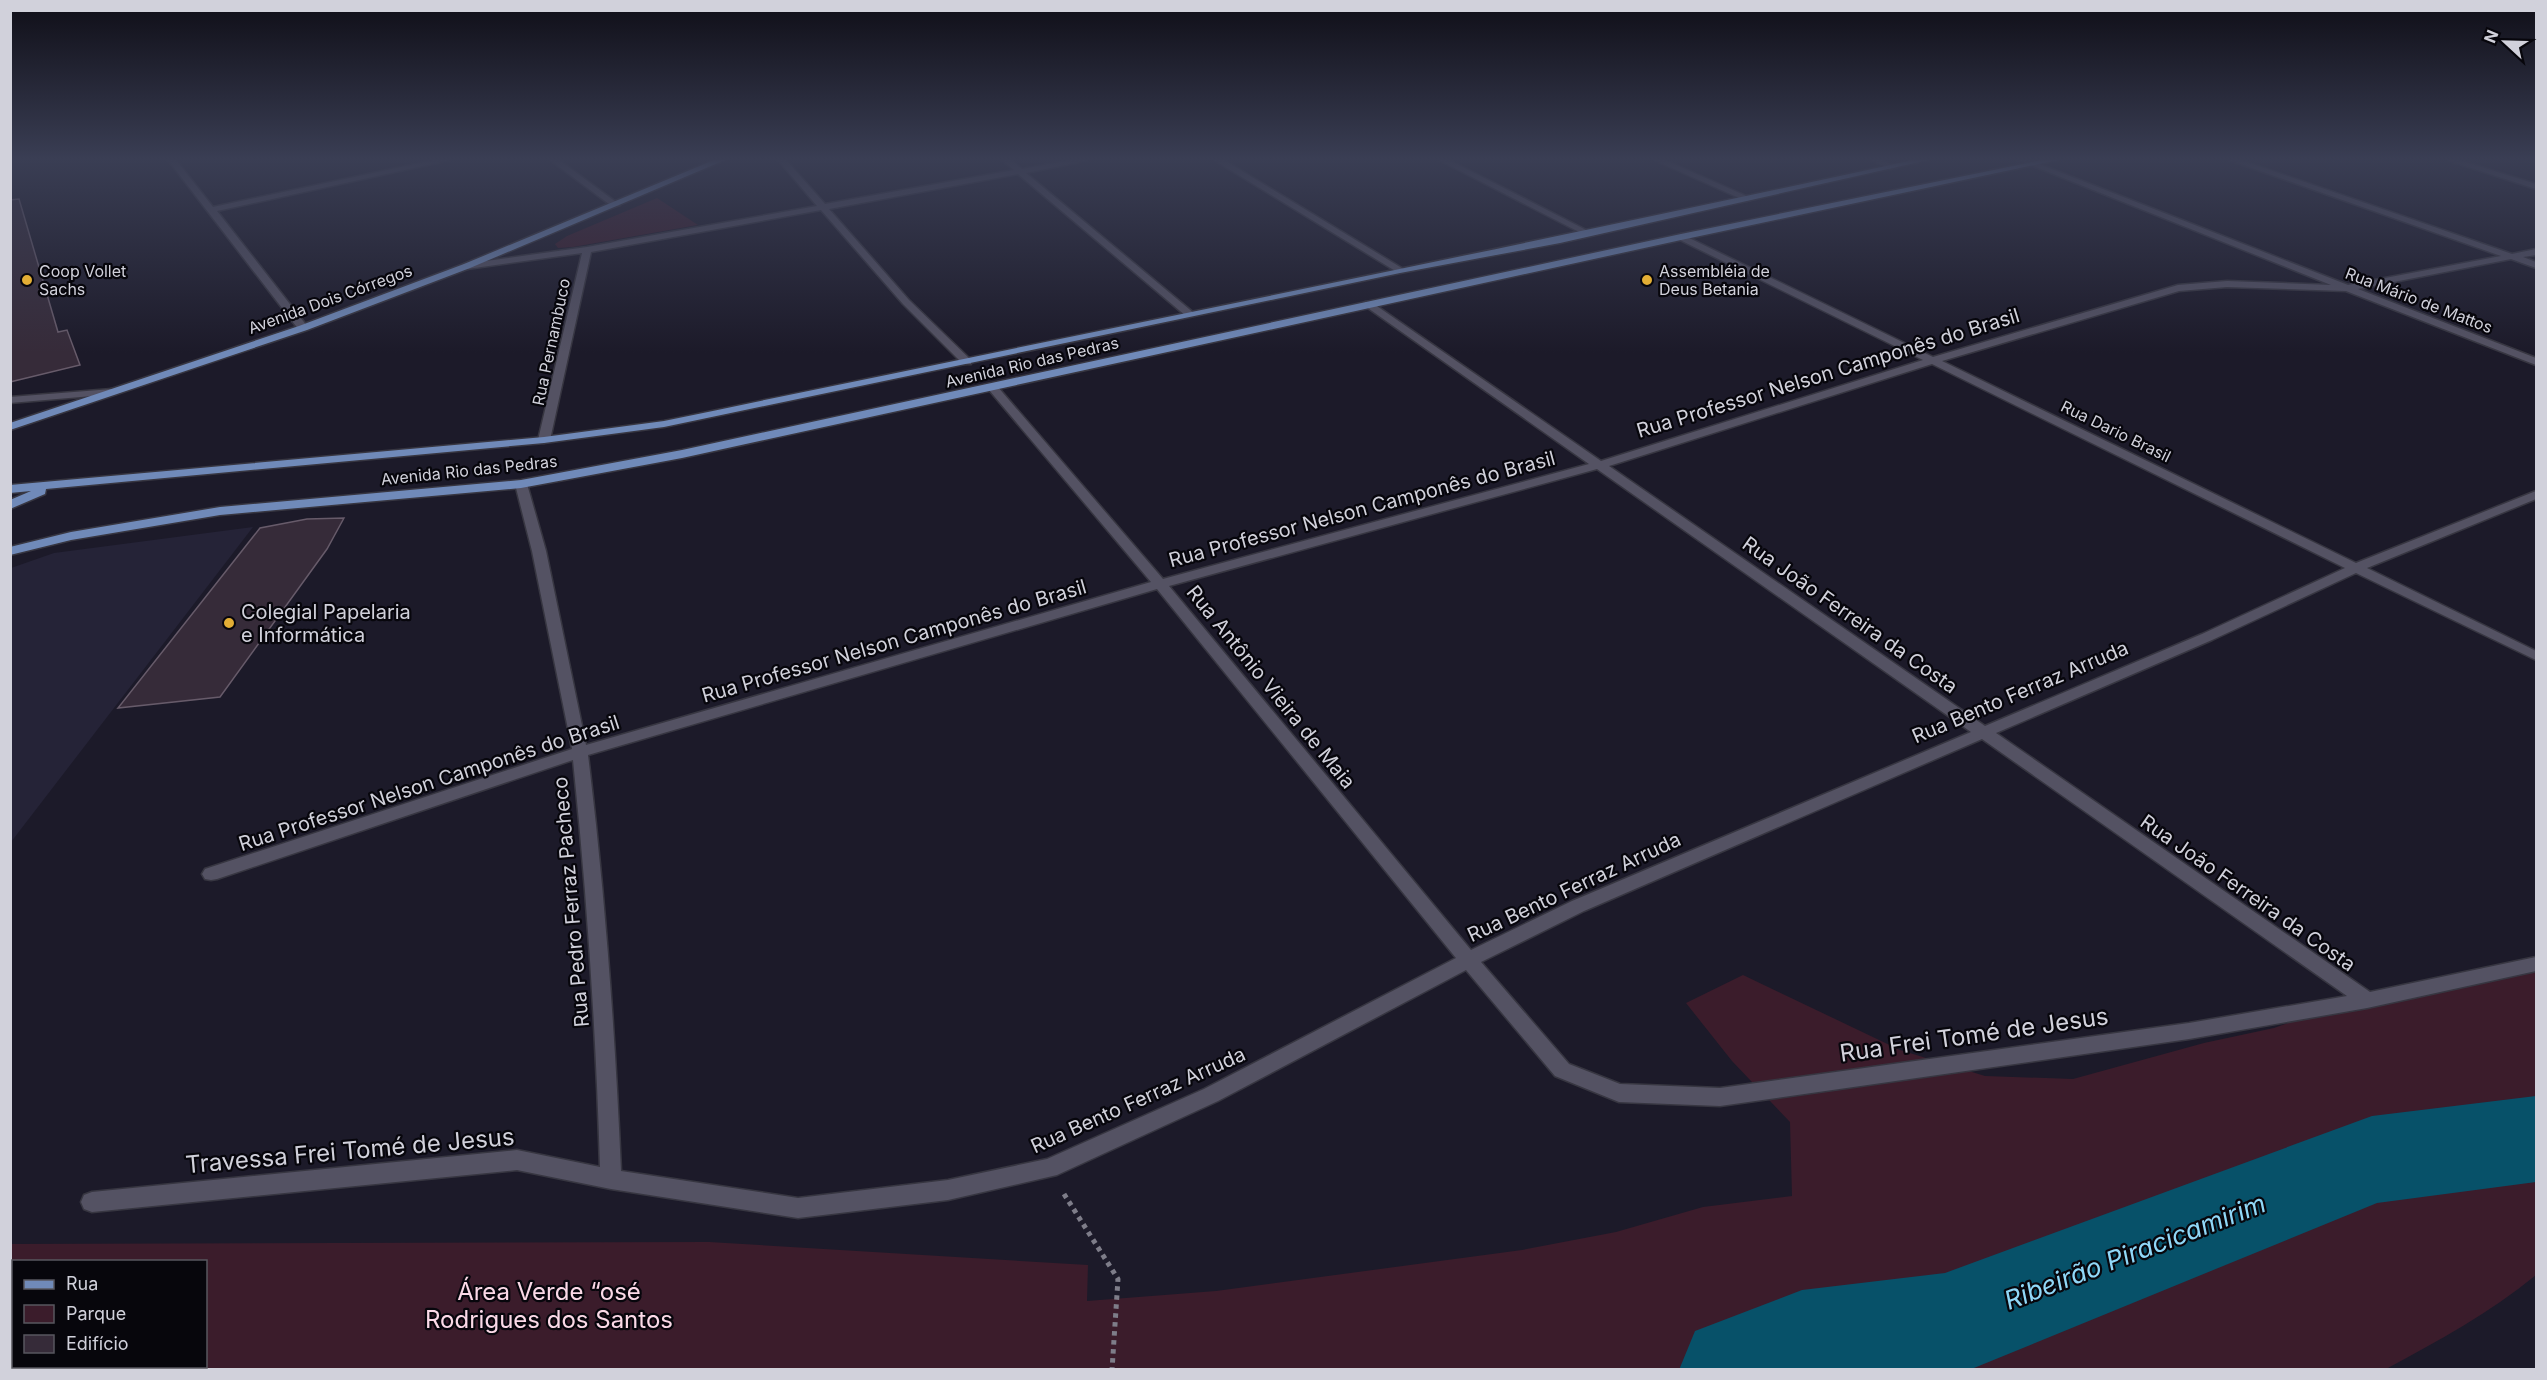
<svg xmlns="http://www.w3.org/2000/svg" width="2547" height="1380" font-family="Inter,sans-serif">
  <rect width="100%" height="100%" fill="#1c1a29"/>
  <!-- built -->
  <path fill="#252337" d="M253 527 11 842V568L54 553Z"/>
  <!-- green -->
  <g fill="#3b1c2b" fill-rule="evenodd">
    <path d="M657 198 698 225 573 247 558 248 555 244 567 236Z"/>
    <path d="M2536 971V1275C2490 1313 2438 1341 2386 1369H11L10 1244 709 1242 1088 1265 1087 1301 1216 1291 1522 1250 1616 1232 1703 1207 1792 1196 1790 1122 1732 1061 1686 1003 1743 975 1900 1050 1985 1076 2073 1079 2204 1043 2274 1028 2340 1004 2480 977ZM14 1262H206V1366H14Z"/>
  </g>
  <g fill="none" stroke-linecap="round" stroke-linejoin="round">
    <!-- river -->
    <path fill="#075169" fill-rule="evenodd" d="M2536 1096V1182L2377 1203 1969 1370H1679L1695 1331 1802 1290 1945 1273 2372 1116Z"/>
  </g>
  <!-- building -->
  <g fill="#362b39" stroke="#675b6a" stroke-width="1.5">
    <path d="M19 199 58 332 67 330 80 365 10 382V200Z"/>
    <path d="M344 518 327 549 220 697 118 708 260 528 307 519Z"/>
  </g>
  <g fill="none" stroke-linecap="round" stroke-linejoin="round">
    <!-- minor casing -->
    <g stroke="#373641" stroke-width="3">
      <g id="minor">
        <path d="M168 160H176L213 207 434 160H450L217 211 307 326 308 328 303 331 299 330Z"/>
        <path d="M550 160H559L620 205 613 207Z"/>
        <path d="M778 160H786L825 204 1014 170 1002 160H1011L1022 169 1071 160H1089L1026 173 1195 314 1186 316 1018 174 829 209 909 300 971 360V364H963L903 304 821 210 591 252 550 440 544 443 540 442 538 440 582 253 467 269 462 266 464 264 587 247 817 206Z"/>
        <path d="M1214 160H1224L1405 270 1397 272Z"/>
        <path d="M1439 160H1449L1592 233 1585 235Z"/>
        <path d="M1654 160H1665L1753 199 1746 201Z"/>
        <path d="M1871 160H1882L1897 167 1890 169Z"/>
        <path d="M2018 160H2029L2348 285 2501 256 2229 160H2241L2512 254 2536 249V255L2523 257 2536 262V268L2511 259 2358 289 2536 358V365L2346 291 2227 287 2179 291 1942 361 2356 563 2536 491V499L2367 568 2536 651V660L2356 573 2212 640 1996 733 2370 992 2536 957V971L2367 1008 2189 1039 1720 1106 1619 1102 1555 1076 1466 970 1218 1101 1057 1175 948 1200 798 1218 611 1189 517 1170 92 1212 84 1209 81 1202 84 1195 92 1192 517 1150 600 1167C596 1031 587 895 573 760L217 879 211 880 205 879 202 874 205 869 572 749 532 551 515 484 517 481H525L527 484 546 551 586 745 1151 582 989 390V386H997L1163 579 1589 464 1365 306V302H1371L1601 461 1923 360 1678 239 1677 237 1681 234 1933 357 2178 285 2227 281 2331 285ZM1932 364 2345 568 2202 634 1985 726 1609 466ZM1597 469 1971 732 1572 901 1471 950 1169 586ZM1157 589 1456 958 1204 1089 1047 1159 948 1180 798 1198 621 1171C615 1032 605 893 588 755ZM1982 739 2347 996 2189 1023 1720 1088 1620 1084 1569 1064 1481 962 1584 911Z"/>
        <path d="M2447 160H2459L2536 184V189Z"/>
        <path d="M112 389 116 390V394L10 403V397Z"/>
      </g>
    </g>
    <!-- major casing -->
    <g stroke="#373641" stroke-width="3">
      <g id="major">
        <path d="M714 160H725L470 268 307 330 10 430V423L299 326 464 264Z"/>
        <path d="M1913 160H1928L1560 243 1400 273 664 427 544 443 46 489 45 494 10 509V500L31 491 10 493V485L544 437 664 421C1080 334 1497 251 1913 160Z"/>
        <path d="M2042 160H2058L1681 240 682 458 521 488 220 515 71 540 10 555V547L71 532 220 507 521 480 682 450 1681 234Z"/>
      </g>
    </g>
    <!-- path -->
    <path stroke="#7e7d89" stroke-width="5" stroke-dasharray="4.5 4.5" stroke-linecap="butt" d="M1064 1194 1118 1279 1112 1370"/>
    <!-- minor -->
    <use href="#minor" fill="#545263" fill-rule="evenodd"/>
    <!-- major -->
    <use href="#major" fill="#708ab9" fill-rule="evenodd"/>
  </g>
  <!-- sky -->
  <linearGradient id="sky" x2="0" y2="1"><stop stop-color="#0f0e17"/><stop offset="0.45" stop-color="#3a3e54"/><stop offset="1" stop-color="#3a3e54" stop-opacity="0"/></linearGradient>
  <rect width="2547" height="353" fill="url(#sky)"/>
  <!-- markers -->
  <g fill="#e3ae35" stroke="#07060c" stroke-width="2">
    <circle cx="27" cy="280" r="6"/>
    <circle cx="1647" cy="280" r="6"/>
    <circle cx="229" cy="623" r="6"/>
  </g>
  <g text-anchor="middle" stroke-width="4.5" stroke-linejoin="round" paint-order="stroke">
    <!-- far-poi labels -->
    <g font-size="16" fill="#d1d1db" stroke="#07060c" text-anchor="start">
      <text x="39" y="277">Coop Vollet<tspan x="39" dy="18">Sachs</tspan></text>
      <text x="1659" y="277">Assembléia de<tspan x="1659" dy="18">Deus Betania</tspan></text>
    </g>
    <!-- far-street labels -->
    <g font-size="16" fill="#d1d1db" stroke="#07060c">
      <text transform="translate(330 299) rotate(-20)" y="6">Avenida Dois Córregos</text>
      <text transform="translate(2419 300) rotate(21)" y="6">Rua Mário de Mattos</text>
      <text transform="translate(551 342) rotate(-78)" y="6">Rua Pernambuco</text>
      <text transform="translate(1032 362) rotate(-13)" y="6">Avenida Rio das Pedras</text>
      <text transform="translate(2116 431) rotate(26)" y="6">Rua Dario Brasil</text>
      <text transform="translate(469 470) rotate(-6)" y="6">Avenida Rio das Pedras</text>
    </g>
    <!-- street labels -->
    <g font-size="20" fill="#d1d1db" stroke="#07060c">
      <text transform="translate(1828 373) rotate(-17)" y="7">Rua Professor Nelson Camponês do Brasil</text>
      <text transform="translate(1362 509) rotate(-15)" y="7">Rua Professor Nelson Camponês do Brasil</text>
      <text transform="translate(1850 615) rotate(35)" y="7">Rua João Ferreira da Costa</text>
      <text transform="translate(894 641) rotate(-16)" y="7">Rua Professor Nelson Camponês do Brasil</text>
      <text transform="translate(1271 687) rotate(51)" y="7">Rua Antônio Vieira de Maia</text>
      <text transform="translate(2020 692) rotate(-23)" y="7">Rua Bento Ferraz Arruda</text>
      <text transform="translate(429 783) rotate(-18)" y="7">Rua Professor Nelson Camponês do Brasil</text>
      <text transform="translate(1574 887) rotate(-25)" y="7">Rua Bento Ferraz Arruda</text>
      <text transform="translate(2248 893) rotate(35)" y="7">Rua João Ferreira da Costa</text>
      <text transform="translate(571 902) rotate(-95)" y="7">Rua Pedro Ferraz Pacheco</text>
      <text transform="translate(1138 1100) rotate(-24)" y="7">Rua Bento Ferraz Arruda</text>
    </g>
    <!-- poi labels -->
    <g font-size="20" fill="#d1d1db" stroke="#07060c" text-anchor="start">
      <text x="241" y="619">Colegial Papelaria<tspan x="241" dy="23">e Informática</tspan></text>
    </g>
    <!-- near-street labels -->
    <g font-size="24" fill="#d1d1db" stroke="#07060c">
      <text transform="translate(1974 1035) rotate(-8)" y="8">Rua Frei Tomé de Jesus</text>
      <text transform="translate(350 1151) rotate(-5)" y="8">Travessa Frei Tomé de Jesus</text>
    </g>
    <!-- near-park labels -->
    <g font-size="24" fill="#fbd9e7" stroke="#07060c">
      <text x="549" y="1300">Área Verde “osé<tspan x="549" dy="28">Rodrigues dos Santos</tspan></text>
    </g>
    <!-- near-water labels -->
    <g font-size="26" font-style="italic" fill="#90d8f8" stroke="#07060c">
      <text transform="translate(2135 1252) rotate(-21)" y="9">Ribeirão Piracicamirim</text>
    </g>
  </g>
  <!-- border -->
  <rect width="2547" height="1380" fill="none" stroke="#d1d1db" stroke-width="24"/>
  <!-- legend -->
  <rect x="12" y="1260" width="195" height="108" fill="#07060c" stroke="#58575f" stroke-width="1.5"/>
  <rect x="24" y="1280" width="30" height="9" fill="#708ab9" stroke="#58575f" stroke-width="1.5"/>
  <text x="66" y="1290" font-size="18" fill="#d1d1db">Rua</text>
  <rect x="24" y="1305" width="30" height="18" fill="#3b1c2b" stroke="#58575f" stroke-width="1.5"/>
  <text x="66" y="1320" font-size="18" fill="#d1d1db">Parque</text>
  <rect x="24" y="1335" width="30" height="18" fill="#362b39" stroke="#58575f" stroke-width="1.5"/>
  <text x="66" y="1350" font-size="18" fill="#d1d1db">Edifício</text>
  <!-- north arrow -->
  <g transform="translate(2505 42) rotate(292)" stroke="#07060c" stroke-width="4.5" paint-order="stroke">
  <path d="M0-4.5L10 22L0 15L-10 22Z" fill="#d1d1db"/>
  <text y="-9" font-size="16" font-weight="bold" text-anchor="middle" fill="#d1d1db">N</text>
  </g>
</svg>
